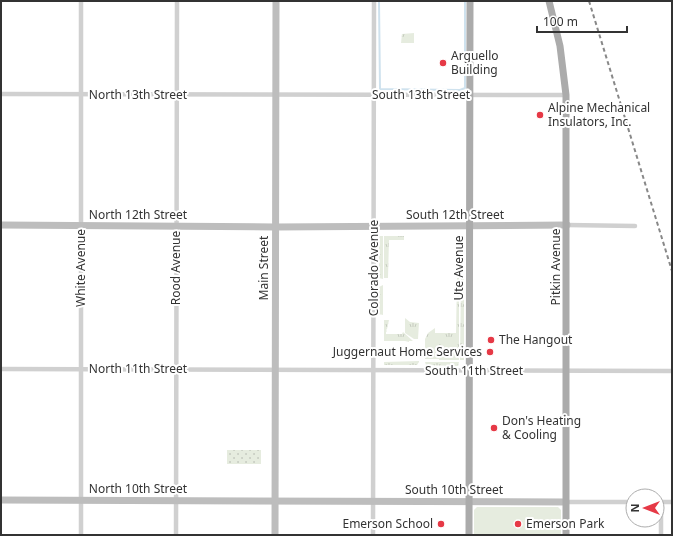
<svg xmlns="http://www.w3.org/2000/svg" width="673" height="536" font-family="'Noto Sans',sans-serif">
  <defs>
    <pattern id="grass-tufts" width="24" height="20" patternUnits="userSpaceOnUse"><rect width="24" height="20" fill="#e6ecdf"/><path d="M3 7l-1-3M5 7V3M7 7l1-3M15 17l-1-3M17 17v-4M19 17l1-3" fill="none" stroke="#c6cbc0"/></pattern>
    <pattern id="garden-dots" width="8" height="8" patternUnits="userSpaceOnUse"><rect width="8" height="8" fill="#e6ecdf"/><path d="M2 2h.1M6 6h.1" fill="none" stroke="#c6cbc0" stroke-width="1.8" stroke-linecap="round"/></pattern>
  </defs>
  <rect width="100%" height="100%" fill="#fff"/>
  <!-- grass -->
  <g fill="url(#grass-tufts)">
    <path d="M414 33V43H401L402 34Z"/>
    <path d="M379 236H383V279L379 278Z"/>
    <path d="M384 236H404V240H389L388 278H384Z"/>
    <path d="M457 278H459V360H439V340L425 339 428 333 435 328V333H456Z"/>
    <path d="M461 278H464V360H460Z"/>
    <path d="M383 285V315L379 314V287Z"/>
    <path d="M405 318 410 322 419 323 418 339H414L405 333Z"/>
    <path d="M384 320H389L387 329 386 330 387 331 386 332V334H402L403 332 413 341H409V342L405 341H384Z"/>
    <path d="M384 362 419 361V362L417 365H384Z"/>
    <path d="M425 362H459L458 366 426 365Z"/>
  </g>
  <!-- park -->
  <g fill="#e6ecdf">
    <rect x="425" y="339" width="14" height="20"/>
    <path d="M477 507H558L561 510V535H474V510Z"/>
  </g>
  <!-- garden -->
  <rect fill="url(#garden-dots)" x="227" y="450" width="34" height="14"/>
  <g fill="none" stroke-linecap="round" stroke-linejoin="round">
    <!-- stream -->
    <path stroke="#cfe2ee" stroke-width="2" d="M379 1 380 89 460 90 465 88V1"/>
    <!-- street -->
    <g stroke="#d0d0d0" stroke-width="4.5">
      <path d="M1 94 566 95"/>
      <path d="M567 225 635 226"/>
      <path d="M1 369 672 371"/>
      <path d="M566 502H633"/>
      <path d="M657 502H672"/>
      <path d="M81 535V1"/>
      <path d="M176 535 177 1"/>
      <path d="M373 535 374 1"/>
      <path d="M661 535V502"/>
    </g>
    <!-- secondary -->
    <g stroke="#bdbdbd" stroke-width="7">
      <path d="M1 225 275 227 567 225"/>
      <path d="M1 500 566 502"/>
      <path d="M275 535 276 1"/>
    </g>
    <!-- primary -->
    <g stroke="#ababab" stroke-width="7">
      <path d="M549 1 560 46 566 95V535"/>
      <path d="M469 535 470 1"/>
    </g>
    <!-- rail -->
    <path stroke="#888" stroke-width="2" stroke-dasharray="4 3" stroke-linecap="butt" d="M589 1 672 271"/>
  </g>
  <!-- markers -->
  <g fill="#e63946" stroke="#fff" stroke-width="1.5">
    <circle cx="443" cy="63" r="4"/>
    <circle cx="540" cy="115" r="4"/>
    <circle cx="491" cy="340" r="4"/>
    <circle cx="490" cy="352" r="4"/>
    <circle cx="494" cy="428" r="4"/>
    <circle cx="441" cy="524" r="4"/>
    <circle cx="518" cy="524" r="4"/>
  </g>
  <g text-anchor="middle" stroke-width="4" stroke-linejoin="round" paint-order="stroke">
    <!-- poi labels -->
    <g font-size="12" fill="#333" stroke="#fff" text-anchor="start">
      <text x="451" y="60">Arguello<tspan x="451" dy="14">Building</tspan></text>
      <text x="548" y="112">Alpine Mechanical<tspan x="548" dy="14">Insulators, Inc.</tspan></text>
      <text x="499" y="344">The Hangout</text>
      <text x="482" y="356" text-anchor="end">Juggernaut Home Services</text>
      <text x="502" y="425">Don's Heating<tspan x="502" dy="14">&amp; Cooling</tspan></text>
      <text x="433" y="528" text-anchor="end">Emerson School</text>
      <text x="526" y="528">Emerson Park</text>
    </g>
    <!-- street labels -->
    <g font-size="12" fill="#333" stroke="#fff">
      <text x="138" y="99">North 13th Street</text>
      <text x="421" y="99">South 13th Street</text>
      <text x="138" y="219">North 12th Street</text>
      <text x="455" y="219">South 12th Street</text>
      <text transform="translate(556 267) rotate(-90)" y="4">Pitkin Avenue</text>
      <text transform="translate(81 268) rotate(-90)" y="4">White Avenue</text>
      <text transform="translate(176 268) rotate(-90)" y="4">Rood Avenue</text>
      <text transform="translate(264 268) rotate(-90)" y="4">Main Street</text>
      <text transform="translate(374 268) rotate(-90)" y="4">Colorado Avenue</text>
      <text transform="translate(459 268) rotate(-90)" y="4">Ute Avenue</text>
      <text x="138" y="373">North 11th Street</text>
      <text x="474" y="375">South 11th Street</text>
      <text x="138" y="493">North 10th Street</text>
      <text x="454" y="494">South 10th Street</text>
    </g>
  </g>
  <!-- border -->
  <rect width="673" height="536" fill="none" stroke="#333333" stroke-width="4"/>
  <!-- north arrow -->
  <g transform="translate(645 508) rotate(270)"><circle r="19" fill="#ffffff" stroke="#adadad"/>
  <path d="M0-3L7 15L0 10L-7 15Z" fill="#e63946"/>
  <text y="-6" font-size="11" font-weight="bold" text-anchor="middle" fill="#333333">N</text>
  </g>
  <!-- scale -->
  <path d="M537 26v6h90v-6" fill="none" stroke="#333333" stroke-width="2"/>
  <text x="543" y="26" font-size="12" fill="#333333" stroke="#ffffff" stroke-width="3" paint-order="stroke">100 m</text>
</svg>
